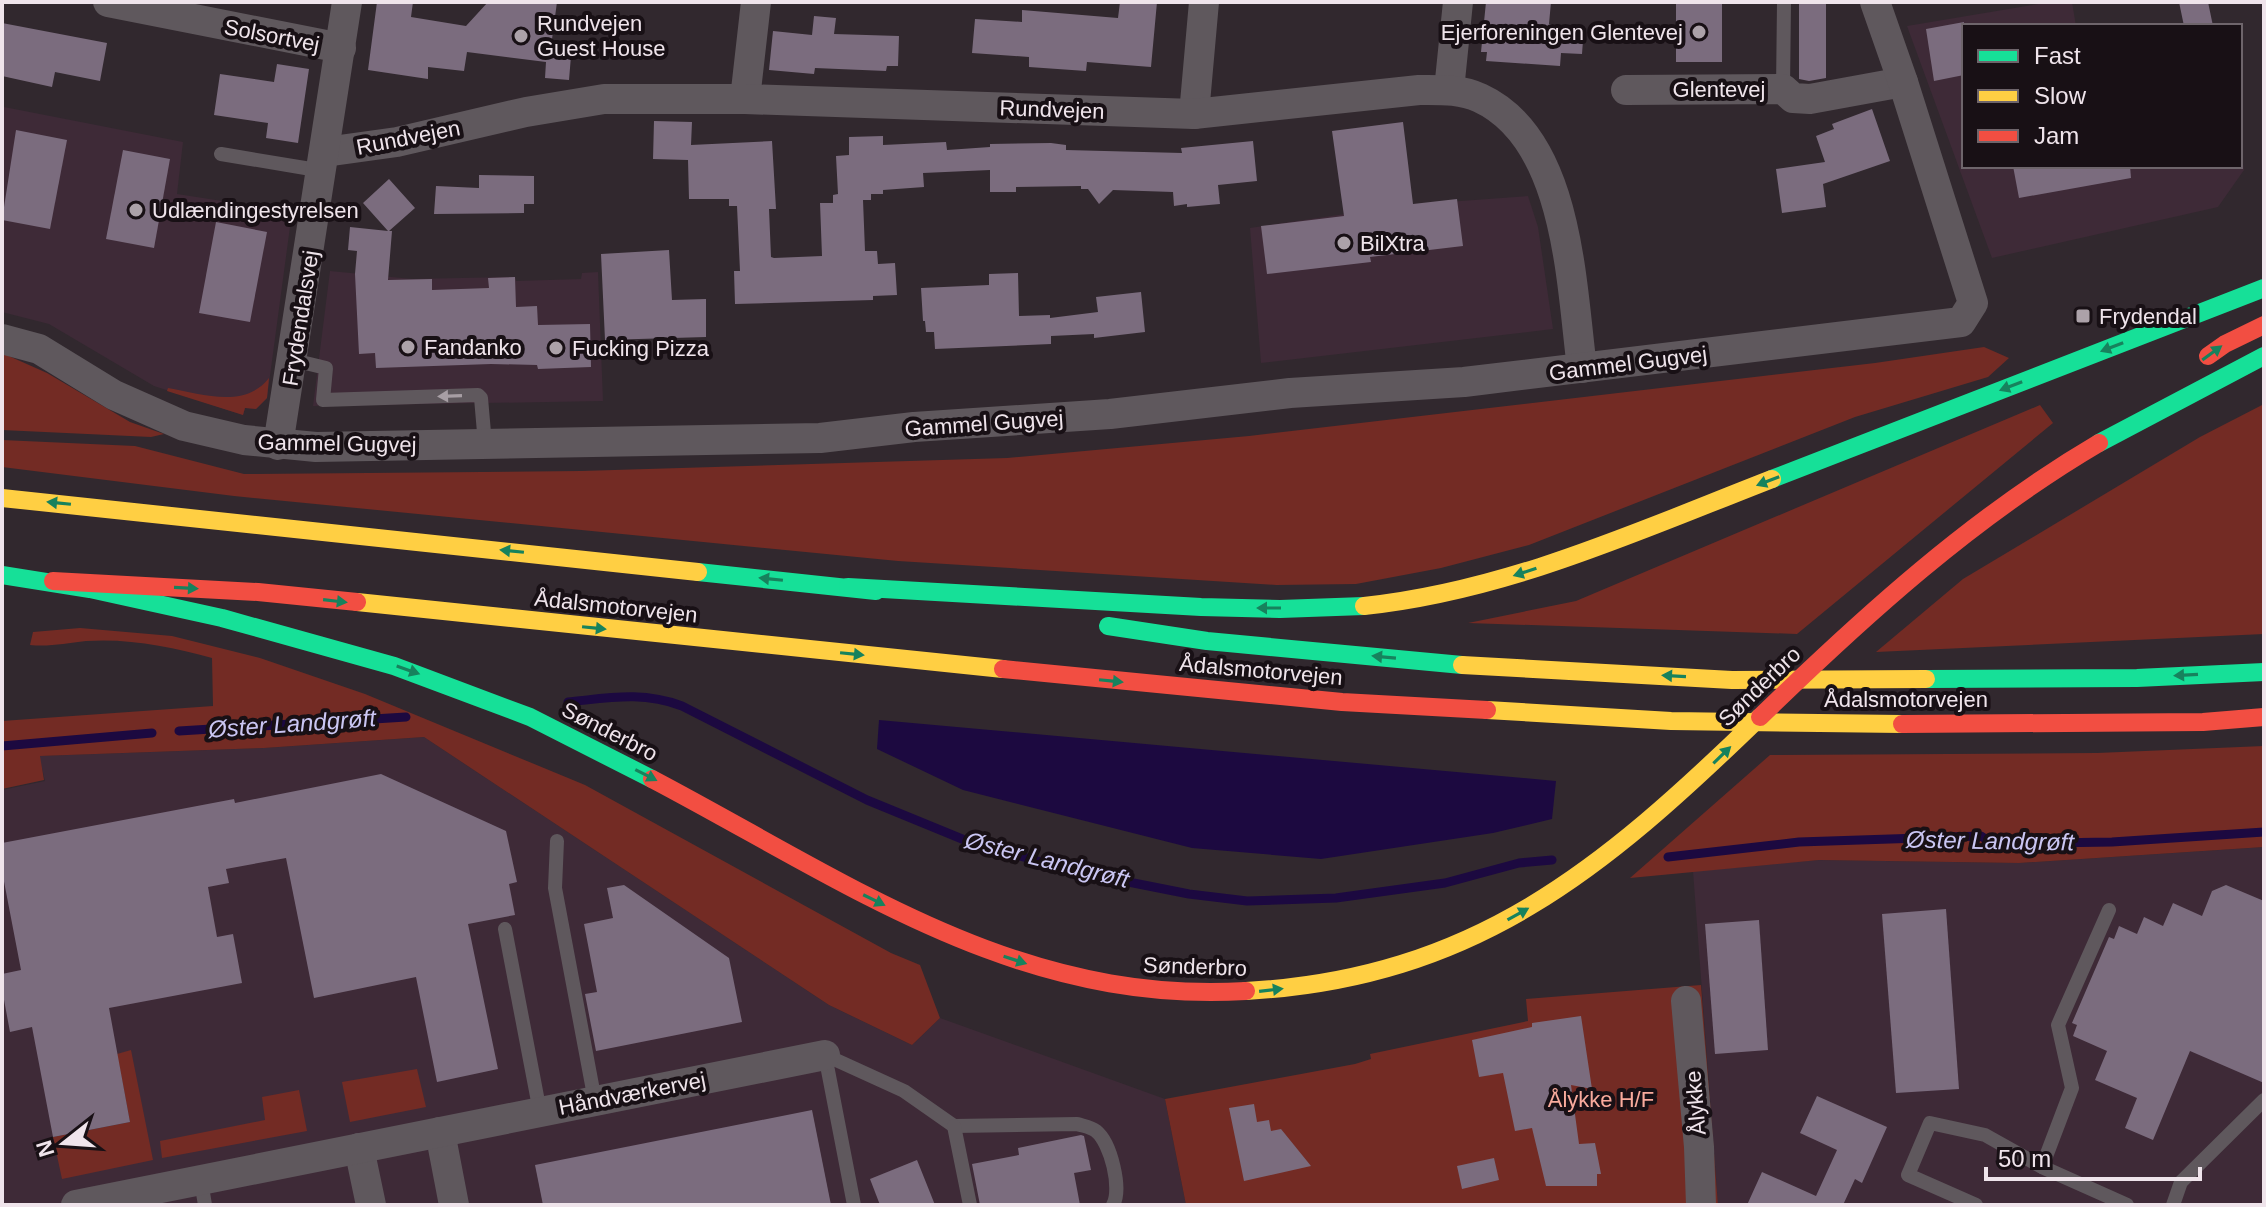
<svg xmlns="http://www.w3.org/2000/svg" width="2266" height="1207" font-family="Arial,sans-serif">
  <rect width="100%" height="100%" fill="#31282e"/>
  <!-- built -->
  <g fill="#3e2a37">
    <path d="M2050 2H2072L2076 26H1964V166H2240V147L2244 170 2218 207 1992 258 1907 26Z"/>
    <path d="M4 107 183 142 177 194 292 212 267 398 256 409 245 408 243 415 154 386 49 324 2 312V116Z"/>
    <path d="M1528 196 1538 227 1553 329 1261 363 1250 228 1406 205Z"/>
    <path d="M330 271 412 279 515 277 516 281 581 279 582 273 598 272 603 401 313 406Z"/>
    <path d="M424 737 829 1005 912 1045 940 1018 1165 1099 1186 1205H2V790L45 781 39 756 264 748Z"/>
    <path d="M2264 847V1205H1718L1693 871 1819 860 2019 863Z"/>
  </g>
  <!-- green -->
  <g fill="#732b24">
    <path d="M1984 347 2009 358 1988 377 1855 417 1529 545 1441 568 1356 584 1276 585 898 561 234 496 2 467V440L135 446 244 474 581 471 1007 458 1249 436 1875 363Z"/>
    <path d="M2 353 47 373 130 422 164 434 151 437 2 430Z"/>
    <path d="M269 378 267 398 256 409 245 408 243 415 167 391 168 388C202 394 245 409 269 378Z"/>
    <path d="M2264 404V634L1876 652 1963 579 2200 437Z"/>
    <path d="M2040 405 2053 423 1797 634 1468 623 1576 601Z"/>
    <path d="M80 628 172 636 260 658 365 694 585 785 891 953 920 965 940 1018 912 1045 829 1005 424 737 264 748 40 756 44 780 2 789V721L213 706 212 658C172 647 129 638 86 641 66 643 50 647 30 645L33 632Z"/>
    <path d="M2264 746V847L2019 863 1819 860 1630 878 1770 755 2097 753Z"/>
    <path d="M1701 985 1718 1205H1186L1165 1099 1355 1064 1371 1059 1370 1054 1528 1021 1526 999Z"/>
    <path d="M131 1050 153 1160 62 1179 53 1137 130 1122 117 1054Z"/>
    <path d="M417 1069 426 1107 350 1122 342 1082Z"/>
    <path d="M299 1090 307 1131 162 1158 160 1141 265 1120 262 1097Z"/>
  </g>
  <!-- water -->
  <path fill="#1c0940" d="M879 720 1556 781 1552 819 1493 833 1321 859 1192 848 963 790 877 749Z"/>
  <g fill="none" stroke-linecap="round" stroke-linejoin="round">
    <!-- stream -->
    <g stroke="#1c0940" stroke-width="9">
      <path d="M568 702C609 698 642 691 682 706L867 800 967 841 1073 871 1189 894 1247 901 1336 898 1445 883 1519 863 1552 860"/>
      <path d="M179 731 406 717"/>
      <path d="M2 746 152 733"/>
      <path d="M1668 857 1799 842 1981 836 1993 844 2112 842 2264 832"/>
    </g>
  </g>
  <!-- building -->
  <g fill="#7b6c7e">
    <path d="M377 2H413L411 17 466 26 488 2H557L550 54 571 56 569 80 545 78 546 62 467 52 464 71 428 67V79L368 70Z"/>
    <path d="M1120 2H1157L1151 67 1087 62 1086 71 1029 67V57L972 53 975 19 1022 22V10L1118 18Z"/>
    <path d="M1486 2H1551L1549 24 1584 27 1582 54 1561 53 1560 66 1486 61 1487 52H1481Z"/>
    <rect x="1676" y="2" width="46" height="60"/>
    <path d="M1799 2H1826V78L1809 81 1799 79Z"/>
    <path d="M2179 2H2208L2213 26H2184Z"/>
    <path d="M814 16 836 18 834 34 899 36 898 66H887L886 71 815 68 814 74 769 70 773 31 812 35Z"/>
    <path d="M1964 22V75L1934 81 1926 29Z"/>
    <path d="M2 23 107 43 100 81 55 72 52 87 2 76Z"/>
    <path d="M277 64 309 69 298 143 266 138 268 123 214 115 220 74 274 82Z"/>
    <path d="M1872 109 1890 161 1823 184 1826 207 1782 213 1776 169 1825 162 1816 136 1834 129 1832 124Z"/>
    <path d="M654 121 692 122 691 145 772 141 776 209H769L771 257 774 258 822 256 820 203H833V195L838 194 836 156 849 155V137L883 136V145L946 142 947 150 990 147V144L1051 143 1066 145V150L1182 153 1181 148 1253 141 1257 181 1218 185 1220 204 1187 207V204L1174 206 1173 192 1113 190 1099 204 1088 189H1081V186L1016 187V192H990V170L923 173 924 187 883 190V194H871V200H863L865 251H877L878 264 895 263 897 295 873 296V300L735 304 734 271H740L737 206H729V199H689L688 160 653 159Z"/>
    <path d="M1403 122 1413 204 1457 199 1463 246 1370 257 1371 262 1267 274 1261 226 1344 216 1332 131Z"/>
    <path d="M16 130 67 140 50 229 2 220Z"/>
    <path d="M123 150 170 159 154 248 106 239Z"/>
    <path d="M2013 166H2130L2131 178 2019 198Z"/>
    <path d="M479 175 534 176V204H524V213L434 214 436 186 479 188Z"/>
    <path d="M389 179 415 208 389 231H392L388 280 432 279V290L489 288 488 278 515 277 516 307 537 306 538 325 590 324 591 367 538 369 537 365 491 364 376 368 375 353 359 354 355 274 357 251 348 250 350 227 388 231 363 203Z"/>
    <path d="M216 222 267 232 250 322 199 313Z"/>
    <path d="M669 250 672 300 706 299V337L605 340 601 254Z"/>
    <path d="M1018 273 1019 316 1050 315V318L1098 312 1096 297 1141 292 1145 332 1094 338V334L1051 336V344L935 349 934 332H926L925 321H923L921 288 989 285V274Z"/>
    <path d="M381 774 506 831 517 882 509 884 515 915 468 924 498 1069 437 1082 416 977 314 998 286 858 226 869 229 883 208 887 217 937 233 934 242 983 109 1008 130 1122 53 1137 32 1027 10 1032 2 989V974L21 970 2 871V843L234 799 235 803Z"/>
    <path d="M624 885 729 958 742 1022 596 1051 585 994 597 992 584 924 613 918 607 888Z"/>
    <path d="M2226 885 2264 901V1083L2190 1051 2153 1140 2125 1128 2137 1098 2095 1080 2107 1051 2073 1036 2077 1025 2072 1023 2109 937 2114 939 2119 926 2137 934 2144 917 2163 926 2173 903 2202 916 2212 891Z"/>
    <path d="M1946 909 1959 1089 1896 1093 1882 914Z"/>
    <path d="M1759 920 1768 1050 1715 1054 1705 924Z"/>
    <path d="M1581 1016 1592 1089 1571 1085 1579 1144 1595 1143 1601 1174H1597V1186H1546L1532 1128 1515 1131 1503 1073 1479 1077 1472 1040 1532 1027V1023Z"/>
    <path d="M1817 1096 1887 1127 1862 1183 1855 1179 1843 1205H1747L1762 1172 1816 1196 1837 1150 1800 1133Z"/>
    <path d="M1254 1104 1257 1122 1269 1120 1271 1131 1281 1129 1311 1166 1244 1181 1229 1108Z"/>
    <path d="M812 1110 831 1205H543L535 1165Z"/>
    <path d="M1081 1135 1084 1136 1091 1170 1074 1173 1080 1205H980L972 1164 1019 1155 1018 1148Z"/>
    <path d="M1494 1158 1499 1180 1462 1189 1457 1166Z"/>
    <path d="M917 1160 935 1205H880L870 1179Z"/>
  </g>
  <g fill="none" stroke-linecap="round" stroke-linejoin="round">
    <!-- lane -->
    <g stroke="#5f585d" stroke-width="14">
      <path d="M1783 89 1784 2"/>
      <path d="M221 154 323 171"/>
      <path d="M293 360 326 368 323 400 478 395 481 398 485 444"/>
      <path d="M557 841 555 888 595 1101"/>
      <path d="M505 929 540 1112"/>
      <path d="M825 1055 904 1091 954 1126 1077 1124C1083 1126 1091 1127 1096 1131 1111 1143 1122 1189 1113 1205"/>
      <path d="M825 1055 854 1205"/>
      <path d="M954 1126 970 1205"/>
      <path d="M2042 1167 2072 1088 2058 1025 2109 910"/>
      <path d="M201 1181 205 1205"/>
      <path d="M1976 1205 1908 1175 1930 1123 1985 1135 2042 1167 2127 1205"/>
      <path d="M2173 1205 2181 1182 2264 1100"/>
    </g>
    <!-- street -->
    <g stroke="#5f585d" stroke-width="30">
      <path d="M108 2 341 48"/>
      <path d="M1449 90 1458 2"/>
      <path d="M1626 90 1783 89 1793 98 1810 99 1903 82"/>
      <path d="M745 99 756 2"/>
      <path d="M1194 114 1204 2"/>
      <path d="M325 152 397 142 526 112 604 99H745L1194 114 1419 90C1440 90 1461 89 1480 98 1569 139 1571 284 1582 368"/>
      <path d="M2 339 39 349 114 395 184 426 244 440 316 447 820 438 914 427 1110 414 1290 393 1464 382 1961 322 1973 303 1903 82 1875 2"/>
      <path d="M278 445 347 2"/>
      <path d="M1686 1001 1699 1147 1701 1205"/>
      <path d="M440 1132 454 1205"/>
      <path d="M359 1148 371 1205"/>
      <path d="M76 1205 825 1055"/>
    </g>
    <!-- fast -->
    <g stroke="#16e098" stroke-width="18">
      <path d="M2099 443 2264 356"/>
      <path d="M1772 479 2264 288"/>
      <path d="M698 572 876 591"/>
      <path d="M2 575 90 589 222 618 394 666 530 717 652 779"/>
      <path d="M848 587 1201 607 1280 609 1364 606"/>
      <path d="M1108 626 1207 641 1462 665"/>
      <path d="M1926 679 2137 678 2264 672"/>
    </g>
    <!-- slow -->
    <g stroke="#ffcf43" stroke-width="18">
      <path d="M2 498 698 572"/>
      <path d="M357 602 1003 669"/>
      <path d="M1364 606C1507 591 1638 531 1772 479"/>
      <path d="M1462 665 1732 680 1926 679"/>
      <path d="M1487 710 1671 721 1902 724"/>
      <path d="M1246 991C1475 978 1603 869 1760 717"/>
    </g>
    <!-- jam -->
    <g stroke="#f24e42" stroke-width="18">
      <path d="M2208 356 2225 344 2264 325"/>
      <path d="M53 581 258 592 357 602"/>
      <path d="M1003 669 1342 702 1487 710"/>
      <path d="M1760 717C1864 616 1973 517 2099 443"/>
      <path d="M1902 724 2203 722 2264 717"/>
      <path d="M652 779C846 881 1016 1005 1246 991"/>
    </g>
  </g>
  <!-- one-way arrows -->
  <defs><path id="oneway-solid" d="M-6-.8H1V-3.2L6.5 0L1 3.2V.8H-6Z" transform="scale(2)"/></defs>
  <g fill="#17825d">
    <use href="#oneway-solid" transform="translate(2112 347) rotate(159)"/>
    <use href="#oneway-solid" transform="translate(2212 353) rotate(-36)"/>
    <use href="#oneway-solid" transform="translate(2011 386) rotate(159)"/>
    <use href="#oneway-solid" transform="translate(1768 481) rotate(159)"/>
    <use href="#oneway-solid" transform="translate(59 503) rotate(-174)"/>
    <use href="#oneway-solid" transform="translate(512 551) rotate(-174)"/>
    <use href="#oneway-solid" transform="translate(1525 572) rotate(162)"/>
    <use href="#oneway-solid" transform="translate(771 579) rotate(-174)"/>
    <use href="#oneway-solid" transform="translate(186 588) rotate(3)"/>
    <use href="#oneway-solid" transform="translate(335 601) rotate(7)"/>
    <use href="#oneway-solid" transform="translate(1269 608) rotate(-180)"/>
    <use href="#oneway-solid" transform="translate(594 628) rotate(6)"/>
    <use href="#oneway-solid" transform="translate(852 654) rotate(6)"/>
    <use href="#oneway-solid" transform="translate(1384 657) rotate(-175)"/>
    <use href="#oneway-solid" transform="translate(408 670) rotate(19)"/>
    <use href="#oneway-solid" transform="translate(2186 675) rotate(177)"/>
    <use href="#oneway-solid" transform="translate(1674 676) rotate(-177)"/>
    <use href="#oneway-solid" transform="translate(1111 681) rotate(6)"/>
    <use href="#oneway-solid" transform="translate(1722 755) rotate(-44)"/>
    <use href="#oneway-solid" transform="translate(646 775) rotate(27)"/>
    <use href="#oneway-solid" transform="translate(874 900) rotate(26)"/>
    <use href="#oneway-solid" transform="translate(1518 914) rotate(-29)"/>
    <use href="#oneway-solid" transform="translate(1015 960) rotate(18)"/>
    <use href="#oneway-solid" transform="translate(1271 990) rotate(-7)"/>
  </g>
  <use fill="#a79ea4" href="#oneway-solid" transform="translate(450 396) rotate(178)"/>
  <!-- markers -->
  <g fill="#aca2a9" stroke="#181015" stroke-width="3">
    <circle cx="1699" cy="32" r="8"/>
    <circle cx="521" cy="36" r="8"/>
    <circle cx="136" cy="210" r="8"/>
    <circle cx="1344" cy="243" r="8"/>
    <rect x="2075" y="308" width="16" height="16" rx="4"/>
    <circle cx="408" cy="347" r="8"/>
    <circle cx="556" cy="348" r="8"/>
  </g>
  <g text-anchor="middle" stroke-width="8" stroke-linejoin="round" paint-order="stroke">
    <!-- poi labels -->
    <g font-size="22" fill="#efe4eb" stroke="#181015" text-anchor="start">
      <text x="537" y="31">Rundvejen<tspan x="537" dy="25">Guest House</tspan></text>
      <text x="1683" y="40" text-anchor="end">Ejerforeningen Glentevej</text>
      <text x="152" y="218">Udlændingestyrelsen</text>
      <text x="1360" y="251">BilXtra</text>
      <text x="2099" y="324">Frydendal</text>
      <text x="424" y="355">Fandanko</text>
      <text x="572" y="356">Fucking Pizza</text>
    </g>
    <!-- street labels -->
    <g font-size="22" fill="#efe4eb" stroke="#181015">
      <text transform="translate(272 35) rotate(11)" y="8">Solsortvej</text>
      <text x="1719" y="97">Glentevej</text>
      <text transform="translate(1052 109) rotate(2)" y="8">Rundvejen</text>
      <text transform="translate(408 137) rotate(-11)" y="8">Rundvejen</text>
      <text transform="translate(300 318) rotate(-81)" y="8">Frydendalsvej</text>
      <text transform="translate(1628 363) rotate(-7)" y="8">Gammel Gugvej</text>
      <text transform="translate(984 423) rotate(-4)" y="8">Gammel Gugvej</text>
      <text transform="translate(337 443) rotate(1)" y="8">Gammel Gugvej</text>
      <text transform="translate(616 606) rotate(6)" y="8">Ådalsmotorvejen</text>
      <text transform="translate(1261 670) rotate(5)" y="8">Ådalsmotorvejen</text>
      <text transform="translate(1759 686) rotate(-44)" y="8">Sønderbro</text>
      <text x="1906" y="707">Ådalsmotorvejen</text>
      <text transform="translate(610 731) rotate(27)" y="8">Sønderbro</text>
      <text transform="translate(1195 966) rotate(2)" y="8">Sønderbro</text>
      <text transform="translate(632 1093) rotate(-11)" y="8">Håndværkervej</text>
      <text transform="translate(1695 1103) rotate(-95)" y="8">Ålykke</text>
    </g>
    <!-- park labels -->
    <g font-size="22" fill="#f9ab9d" stroke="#181015">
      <text x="1601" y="1107">Ålykke H/F</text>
    </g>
    <!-- water labels -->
    <g font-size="24" font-style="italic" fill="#cac6f3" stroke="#181015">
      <text transform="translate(292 724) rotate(-4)" y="8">Øster Landgrøft</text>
      <text transform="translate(1990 841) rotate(1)" y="8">Øster Landgrøft</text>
      <text transform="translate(1047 860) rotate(14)" y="8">Øster Landgrøft</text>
    </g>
  </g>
  <!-- border -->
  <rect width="2266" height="1207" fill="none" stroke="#efe4eb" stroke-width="8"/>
  <!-- legend -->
  <rect x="1962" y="24" width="280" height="144" fill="#181015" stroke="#6e656b" stroke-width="2"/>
  <rect x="1978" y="50" width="40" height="12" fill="#16e098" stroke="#6e656b" stroke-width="2"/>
  <text x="2034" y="64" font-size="24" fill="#efe4eb">Fast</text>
  <rect x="1978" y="90" width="40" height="12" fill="#ffcf43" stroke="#6e656b" stroke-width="2"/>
  <text x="2034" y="104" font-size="24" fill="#efe4eb">Slow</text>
  <rect x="1978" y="130" width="40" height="12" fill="#f24e42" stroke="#6e656b" stroke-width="2"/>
  <text x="2034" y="144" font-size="24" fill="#efe4eb">Jam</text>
  <!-- north arrow -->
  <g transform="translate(64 1143) rotate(253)" stroke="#181015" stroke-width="6" paint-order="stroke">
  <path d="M0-6L14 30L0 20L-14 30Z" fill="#efe4eb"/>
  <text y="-12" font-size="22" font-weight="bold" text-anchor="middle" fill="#efe4eb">N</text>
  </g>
  <!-- scale -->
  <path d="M1986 1167v12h214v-12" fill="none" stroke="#efe4eb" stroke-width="4"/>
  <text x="1998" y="1167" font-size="24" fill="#efe4eb" stroke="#181015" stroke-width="6" paint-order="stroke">50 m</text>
</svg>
